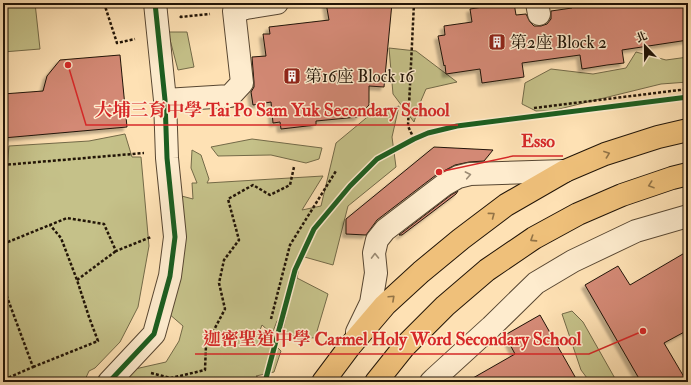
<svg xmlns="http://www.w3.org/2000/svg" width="691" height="385" font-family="'IM FELL Double Pica','Noto Serif TC',serif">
  <defs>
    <filter id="shadow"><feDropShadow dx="-3.5" dy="3.5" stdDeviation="1" flood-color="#0004"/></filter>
  </defs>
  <rect width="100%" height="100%" fill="#fee1b4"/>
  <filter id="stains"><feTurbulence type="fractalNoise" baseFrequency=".005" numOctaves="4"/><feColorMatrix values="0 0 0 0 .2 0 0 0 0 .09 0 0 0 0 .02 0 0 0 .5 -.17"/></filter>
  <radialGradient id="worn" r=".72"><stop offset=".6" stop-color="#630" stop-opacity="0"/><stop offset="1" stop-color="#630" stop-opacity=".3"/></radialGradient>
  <!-- green -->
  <g fill="#c5c189" stroke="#736a48">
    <path d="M3 3H35L40 49 3 52Z"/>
    <path d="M168 32H187L194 67 178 70Z"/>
    <path d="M389 48 416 51 457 82 426 89 420 103 414 122 393 94Z"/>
    <path d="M636 52 666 60 688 57V82L661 84 551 111H536L522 104 525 83 551 69 593 74 626 68Z"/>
    <path d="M399 106 392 137 396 167 348 206 333 265 301 256 297 278 328 294 315 338 299 337 282 333 286 317 277 321 272 334 262 325 260 330 281 351 274 372 256 376 266 382H120L135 369 166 362 179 341 183 326 168 313 174 194 193 199 192 183H197L191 168 192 150 201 155 209 179 207 183 323 176 302 210 321 206 336 143 371 114Z"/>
    <path d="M125 134 132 157H141L149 246 138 307 120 342 95 368 89 371 84 382H3V168H7L9 146 89 141Z"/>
    <path d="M252 139 322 148 319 159 306 163 271 155 218 156 211 147Z"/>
    <path d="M572 311 583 322 617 382H590L581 370 562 314Z"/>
  </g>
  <!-- building -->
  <g fill="#d38975" stroke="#211407" filter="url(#shadow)">
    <path d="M326 3H392L384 87 369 86V105L358 117 316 121V125L281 129 280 122 273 123 271 102 253 105 251 92 254 87V82L252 57 266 56 263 34H270L269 27 329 20Z"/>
    <path d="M509 3H514L516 15 526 14 530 22 534 26H541L547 24 551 19V11L572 8 571 3H688V40L622 50 624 63 607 65 582 69 580 55 522 63 524 77 482 83 480 69 446 74 445 65 444 66 438 36 445 35 444 26 472 22 470 9Z"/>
    <path d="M120 55 127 127 3 138V94L43 91 47 76 60 60Z"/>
    <path d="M434 147 493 150 484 161 469 162 455 165 436 175 377 220 366 235 346 234V219Z"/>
    <path d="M458 191 456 194 402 235H399L451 195Z"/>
    <path d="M688 251V330L664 343 687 382H641L585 285 618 266 630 285Z"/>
    <path d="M540 315 578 382H466L515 354 505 335Z"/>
  </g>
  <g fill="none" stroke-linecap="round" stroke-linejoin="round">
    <!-- minor casing -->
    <g stroke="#584732" stroke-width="24">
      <g id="minor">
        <path d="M537 3 539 14"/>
        <path d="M165 100 230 96 242 83 234 11 246 8 277 3"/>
        <path d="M357 332 371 303 376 273 374 253 377 240 385 230 444 185 458 177 470 174 565 171"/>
        <path d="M109 382 154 334 170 276 175 237 167 158 165 100 155 3"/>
        <path d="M431 382 434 379 491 327 536 283 573 261 636 231 688 216"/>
      </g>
    </g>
    <!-- major casing -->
    <g stroke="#211407" stroke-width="24">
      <g id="major">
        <path d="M323 382 350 346 385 305 421 272 461 239 506 205 565 171 605 154 658 137 688 130"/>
        <path d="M376 382 404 347 445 306 487 270 534 238 578 214 622 195 672 178 688 174"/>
      </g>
    </g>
    <!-- path -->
    <g stroke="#211407" stroke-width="2.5" stroke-dasharray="3 2" stroke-linecap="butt">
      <path d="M104 3 117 43 135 39"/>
      <path d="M180 16 181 17 210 14"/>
      <path d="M534 108 688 89"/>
      <path d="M414 139 408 126 414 3"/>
      <path d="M3 165 144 153"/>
      <path d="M3 244 67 218 104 224 116 251 151 237"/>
      <path d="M77 280 116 251"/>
      <path d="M3 286 33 367 3 380"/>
      <path d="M271 319 290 245 336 171"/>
      <path d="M33 367 98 341 89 317 77 280 61 238 50 225"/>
      <path d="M151 373 171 378 205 370 206 345 225 309 219 283 224 260 239 240 228 199 253 185 270 195 290 185 294 167"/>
    </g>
    <!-- minor -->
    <use href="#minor" stroke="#feecce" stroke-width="22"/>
    <!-- major -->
    <use href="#major" stroke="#efc07a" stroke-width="22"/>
    <!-- cycleway casing -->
    <g stroke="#feecce" stroke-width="8">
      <g id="cycleway">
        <path d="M109 382 154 334 170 276 175 237 167 158 165 100 155 3"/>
        <path d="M265 382 295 270 314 229 350 186 377 159 414 139 428 133 457 126 688 97"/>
      </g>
    </g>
    <!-- cycleway -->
    <use href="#cycleway" stroke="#1b5e20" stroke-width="5"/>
  </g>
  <!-- one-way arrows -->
  <defs><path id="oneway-chevron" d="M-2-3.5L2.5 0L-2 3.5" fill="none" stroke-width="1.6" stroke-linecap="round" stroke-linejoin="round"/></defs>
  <g stroke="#927346">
    <use href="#oneway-chevron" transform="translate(607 154) rotate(-20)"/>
    <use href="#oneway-chevron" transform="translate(651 185) rotate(161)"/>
    <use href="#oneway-chevron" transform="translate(492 215) rotate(-37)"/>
    <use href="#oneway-chevron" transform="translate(533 239) rotate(147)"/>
    <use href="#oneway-chevron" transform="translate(392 298) rotate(-43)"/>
  </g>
  <g stroke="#9b8b74">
    <use href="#oneway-chevron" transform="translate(468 175) rotate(-11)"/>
    <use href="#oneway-chevron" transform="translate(375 256) rotate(-91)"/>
  </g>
  <!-- icons -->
  <defs>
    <g id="building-square" transform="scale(0.9)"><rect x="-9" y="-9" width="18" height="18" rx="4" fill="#8f2418" stroke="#feecce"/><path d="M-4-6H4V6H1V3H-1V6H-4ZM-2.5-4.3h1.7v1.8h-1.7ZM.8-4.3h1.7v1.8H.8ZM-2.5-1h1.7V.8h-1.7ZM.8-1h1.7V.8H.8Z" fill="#fff"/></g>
  </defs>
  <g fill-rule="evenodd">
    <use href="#building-square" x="497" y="42"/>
    <use href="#building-square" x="292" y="76"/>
  </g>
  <g text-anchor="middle" stroke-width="3" stroke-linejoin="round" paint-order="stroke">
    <!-- poi labels -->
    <g font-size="17" fill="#211407" stroke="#feecce" text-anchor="start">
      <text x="510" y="48">第2座 Block 2</text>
      <text x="305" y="82">第16座 Block 16</text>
    </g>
  </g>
  <!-- callouts -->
  <path fill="none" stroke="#d62828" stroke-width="1.5" d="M68 65L86 125H458M439 172L513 156H563M643 331L589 354H195"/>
  <g fill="#d62828" stroke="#feecce" stroke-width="1.5">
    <circle cx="68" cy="65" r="4"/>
    <circle cx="439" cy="172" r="4"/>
    <circle cx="643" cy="331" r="4"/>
  </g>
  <g font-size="18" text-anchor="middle" font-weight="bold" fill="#d62828" stroke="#feecce" stroke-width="3" stroke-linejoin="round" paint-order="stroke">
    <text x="272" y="116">大埔三育中學 Tai Po Sam Yuk Secondary School</text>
    <text x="538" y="147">Esso</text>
    <text x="392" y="345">迦密聖道中學 Carmel Holy Word Secondary School</text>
  </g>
  <!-- margin -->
  <rect width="691" height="385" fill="none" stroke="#fee1b4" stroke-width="16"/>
  <rect x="4" y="4" width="683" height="377" fill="none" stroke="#211407" stroke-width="2"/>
  <rect x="8" y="8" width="675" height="369" fill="none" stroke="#211407"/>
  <!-- north arrow -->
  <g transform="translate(645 46) rotate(338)" stroke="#feecce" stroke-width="3" paint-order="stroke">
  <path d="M0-3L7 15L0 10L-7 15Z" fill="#211407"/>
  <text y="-6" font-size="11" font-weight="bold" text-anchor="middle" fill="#211407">北</text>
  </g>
  <rect width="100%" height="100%" filter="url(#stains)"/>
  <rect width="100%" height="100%" fill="url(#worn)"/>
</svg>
